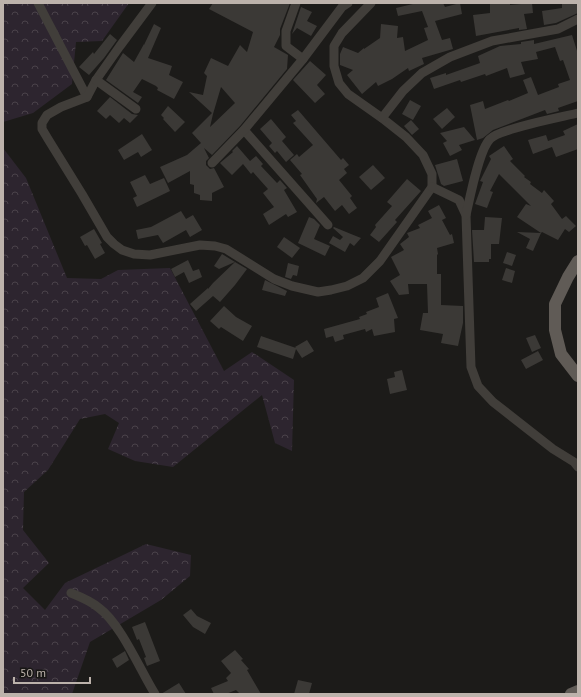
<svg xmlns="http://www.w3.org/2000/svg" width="581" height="697" font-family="'PT Sans',sans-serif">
  <defs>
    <pattern id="forest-crowns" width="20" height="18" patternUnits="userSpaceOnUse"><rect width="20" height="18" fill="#2d252f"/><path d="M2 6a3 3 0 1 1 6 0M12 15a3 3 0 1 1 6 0" fill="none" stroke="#4a424a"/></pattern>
  </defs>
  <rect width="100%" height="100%" fill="#1c1b19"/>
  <!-- forest -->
  <g fill="url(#forest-crowns)">
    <path d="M3 3H129L102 41 76 42 72 84 33 113 3 122Z"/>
    <path d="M3 148 26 178 67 278 101 279 118 270 170 268 224 371 252 352 294 380 292 451 275 443 262 395 173 467 135 461 108 449 119 423 105 414 80 419 48 470 24 492 23 530 49 563 23 588 45 610 65 583 146 544 191 555 190 576 161 600 90 642 72 694H3Z"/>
  </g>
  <!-- building -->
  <g fill="#3b3936" fill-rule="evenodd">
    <path d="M213 3H290L280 29V35L274 47 288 55 287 69 240 126 212 155 204 148 209 158 206 161V165L210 169 214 168 224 187 212 193V201L200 200V195L194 193V185L190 184V171L168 183 160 167 187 155 201 143 192 133 212 113 189 92 203 95 207 76 204 73 211 58 228 66 240 45 247 52 253 32 209 9ZM221 87 235 103 210 127 213 114Z"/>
    <path d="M417 3H443L445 7 460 3 462 14 435 21 442 40 450 38 453 49 422 58 424 64 409 71 408 68 392 79 378 86 376 82 362 94 347 75 353 70 340 65V54L343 47 358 53 364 48V49L380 38 381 24 398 26 397 38 403 37 405 51 428 40 424 28 428 27 422 11 398 16 396 8Z"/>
    <path d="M490 3H510V5L532 3 533 13 524 14 527 29 519 30V28L476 36 473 15 490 13Z"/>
    <path d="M562 3H578V13L556 23 544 25 542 11 562 8Z"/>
    <path d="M301 7 312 12 307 21 317 26 311 36 297 28 292 34Z"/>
    <path d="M154 24 161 28 148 58 172 66 169 75 183 82 174 99 157 90 158 88 156 86 142 79 133 92 142 97 138 103 106 80 123 53 134 62 144 44V45Z"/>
    <path d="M110 34 117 40 104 58 89 75 79 67 93 52 94 54Z"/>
    <path d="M572 35 578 54V101L558 108 559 111 547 114 545 110 493 130 483 138 477 140 470 105 483 101 485 109 508 100 509 101 528 93 523 80 531 77 538 95 559 87 558 84 570 80 563 60 560 61 555 47 536 52 538 59 521 62 525 74 510 78 507 68 486 76 485 74 461 82 460 80 434 89 430 78 446 73V75L480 63 478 56 500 46 521 44V42L534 40V44Z"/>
    <path d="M310 61 326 75 317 85 325 94 315 103 293 80Z"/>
    <path d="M110 97 132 114 138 115 130 123 124 118 119 123 110 115 106 119 97 111Z"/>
    <path d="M410 100 421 106 413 120 402 114Z"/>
    <path d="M168 106 185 122 175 132 163 119 164 118 161 115Z"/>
    <path d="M447 108 455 117 442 129 433 119Z"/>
    <path d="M298 110 341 160 343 158 349 165 344 169 347 173 339 180 352 196 350 198 357 208 349 214 342 205 335 211 324 197 316 203 317 199 300 175 302 174 290 160 297 154 299 157 313 145 293 123 296 121 291 115Z"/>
    <path d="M271 119 286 137 282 141 294 155 286 162 277 151 275 153 269 146 272 143 260 129Z"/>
    <path d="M411 120 419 129 412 135 404 126Z"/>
    <path d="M578 124V149L556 157 552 147 533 154 528 140 546 135 548 141 565 135 563 131Z"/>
    <path d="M464 127 475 140 459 145 462 150 450 156 443 143 447 141 440 133Z"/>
    <path d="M142 134 152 150 141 157 138 152 124 160 118 150Z"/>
    <path d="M237 146 250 161 256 156 263 164 261 166 277 183 280 180 287 188 284 190 297 212 288 217 286 214 269 225 263 214 274 207 263 193 268 189 253 172 251 174 243 164 232 175 220 163 233 152 232 151Z"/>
    <path d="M504 146 513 159 510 161 525 176 524 177 531 182 530 184 542 193 544 190 554 201 551 204 562 219 566 216 576 226 569 232 565 229 558 240 542 232 541 233 517 217 526 204 531 206 499 174 490 191 493 192 487 208 475 204 483 182 480 181 491 159 489 156Z"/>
    <path d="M457 159 463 181 444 186 441 184 435 165Z"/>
    <path d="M373 165 385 178 371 190 359 177Z"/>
    <path d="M145 175 150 184 164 178 170 191 137 207 133 198 137 196 130 182Z"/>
    <path d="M407 179 421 191 395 220 397 222 379 242 370 235 376 227 375 225 392 206 387 202Z"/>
    <path d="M439 205 446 218 442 220 450 235 452 234 454 243 437 248 438 254 437 255V274H441V305L463 306V323L458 346 441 343 443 334 420 330 423 313H428L427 284H408L409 294 399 295 390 281 400 275 391 257 404 250 400 244 409 237 407 233 420 228 418 225 432 218 428 211Z"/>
    <path d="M181 211 186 219 193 215 202 230 190 237 186 230 163 243 158 235 138 239 136 230 151 227Z"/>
    <path d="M309 217 314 219 320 225 314 239 330 246 325 256 298 243Z"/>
    <path d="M485 217 502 218 499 244H491V259H489V262H474L472 230H484Z"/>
    <path d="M334 227 351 234 361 238 354 246 350 243 345 252 329 243 333 236 340 240 343 237 333 228Z"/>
    <path d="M94 229 102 243 100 244 105 253 95 259 87 245 85 246 80 237Z"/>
    <path d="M517 232 541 233 533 251 526 248 530 239Z"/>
    <path d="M284 237 300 248 292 258 277 247Z"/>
    <path d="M507 252 516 255 512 266 503 263Z"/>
    <path d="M222 254 235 262 219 269 214 266Z"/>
    <path d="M188 260 193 271 199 269 202 277 189 283 184 272 175 277 171 269Z"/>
    <path d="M235 262 247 269 235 285 220 302 213 296 196 311 190 304 208 288V289L213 283Z"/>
    <path d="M288 263 299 266 297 276 293 275 291 279 285 277Z"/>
    <path d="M506 268 515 271 512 283 502 280Z"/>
    <path d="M265 280 287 291 285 296 262 290Z"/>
    <path d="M388 293 398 318 394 319 395 332 374 336 372 329 366 332 365 329 343 335 344 339 335 342 333 336 326 338 324 329 360 319 359 317 367 314 366 312 379 307 376 298Z"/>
    <path d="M224 306 236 317 252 326 243 341 221 327 219 329 210 321Z"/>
    <path d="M535 335 541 348 532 352 526 338Z"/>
    <path d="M261 336 296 348 295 347 307 340 314 351 302 358 296 349 293 359 257 347Z"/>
    <path d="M538 351 543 360 526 369 521 360Z"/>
    <path d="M402 370 407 390 390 394 387 379 395 377 394 372Z"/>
    <path d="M191 609 197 616 211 623 205 634 193 627 183 615Z"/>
    <path d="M145 622 160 661 147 666 144 658 146 657 139 639 137 640 132 627Z"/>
    <path d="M235 650 243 659 241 660 249 669 247 670 261 694H240L236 690 226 694H214L211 688 228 681 226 678 231 673 221 661Z"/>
    <path d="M125 651 129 660 117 668 112 659Z"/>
    <path d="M298 680 312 683 309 694H294Z"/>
    <path d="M179 683 186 694H161Z"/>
  </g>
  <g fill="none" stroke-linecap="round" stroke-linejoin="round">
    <!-- street -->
    <g stroke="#413e3a" stroke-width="9">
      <path d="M38 3 87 97"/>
      <path d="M152 3 120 46 96 80 87 97 61 107 47 115 42 123V129L48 139 82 194 107 237 114 244 122 250 134 254 150 255 200 245 215 246 226 249 274 279 292 286 318 292 331 290 347 286 363 278 380 261 432 187V174L423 155 406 137 382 118 348 94 339 83 334 66V46L342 33 371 3"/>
      <path d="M296 3 286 31V46L303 59"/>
      <path d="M96 80 136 109"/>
      <path d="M382 118 403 91 422 73 450 57 492 41 558 29 578 19"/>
      <path d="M244 130 328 225"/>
      <path d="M212 163 244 130 303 59 342 7 348 3"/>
      <path d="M432 187 459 200 466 215 471 367 478 386 493 402 553 449 574 462 578 467"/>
      <path d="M466 215C470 197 479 150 490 139 499 129 562 117 578 113"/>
      <path d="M71 593C81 597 91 601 99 608 121 624 140 670 155 694"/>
    </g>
    <!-- primary -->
    <g stroke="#605b56" stroke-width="12">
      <path d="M578 261 568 277 555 304V330L561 354 578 376"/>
      <path d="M571 694 578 691"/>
    </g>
  </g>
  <!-- border -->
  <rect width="581" height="697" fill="none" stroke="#bcb2ab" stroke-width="8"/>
  <!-- scale -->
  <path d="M14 677v6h76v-6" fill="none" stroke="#bcb2ab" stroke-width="2"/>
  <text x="20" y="677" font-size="12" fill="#bcb2ab" stroke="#171614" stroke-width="3" paint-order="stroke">50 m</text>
</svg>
